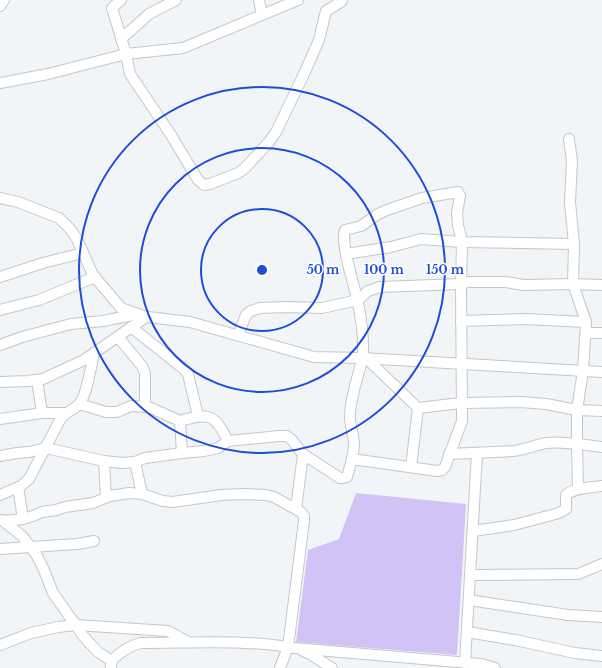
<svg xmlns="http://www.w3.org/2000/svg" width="602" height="668" font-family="'Libre Baskerville',serif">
  <rect width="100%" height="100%" fill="#f2f5f8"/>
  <!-- green -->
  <path fill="#d2c2f5" d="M356 493 466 504 457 655 296 642 308 550 339 539Z"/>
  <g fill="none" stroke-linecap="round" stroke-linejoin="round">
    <!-- street casing -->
    <g stroke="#c4c7ca" stroke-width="12">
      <g id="street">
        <path d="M121 0 112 8 126 54 130 74 171 135 198 180 204 185 210 184 238 173 244 169 269 142 276 132 304 74 319 40 326 11 341 2 342 0"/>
        <path d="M259 0 262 14"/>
        <path d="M0 6 4 0"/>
        <path d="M121 39 149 14 176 0"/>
        <path d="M0 83 48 74 126 54 183 48 298 0"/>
        <path d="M569 139 572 161 570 202 574 244 573 284 586 322 583 371 577 410V444L578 489"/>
        <path d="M0 198 18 202 59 218 71 230 77 239 93 275 121 308 138 314 148 317 190 322 314 357 362 358 602 372"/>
        <path d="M346 254 391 247 421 239 462 242 574 244"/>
        <path d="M0 277 43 263 83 253"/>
        <path d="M0 310 39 300 95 277"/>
        <path d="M461 321 525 319 586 322"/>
        <path d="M131 327 184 369 188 374 198 416"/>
        <path d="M586 333H602"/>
        <path d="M238 335 246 315 251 311 260 308 286 307 322 308 358 300 368 291 380 287 461 284 468 282H506L523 285 573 284 602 285"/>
        <path d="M118 337 142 366 145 373V407"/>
        <path d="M0 345 22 337 71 324 103 321 138 314"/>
        <path d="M366 358 418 408 461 403 521 402 546 404 577 410 602 411"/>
        <path d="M37 380 42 413"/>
        <path d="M0 382 28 381 43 379 84 360 146 317"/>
        <path d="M79 404 106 412H117L131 406 145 407 151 408 180 421C209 413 214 413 228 441"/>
        <path d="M0 419 42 413H66"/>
        <path d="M180 421 182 453"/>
        <path d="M449 454 513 451C524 450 535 445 546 443 564 441 584 445 602 447"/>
        <path d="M0 456 17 453 29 452 46 448 104 461 122 463 135 462 145 458 182 453 204 451 218 448 228 441 279 436H287L292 440 303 454 340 478H343L347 477C350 466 354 455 354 444 354 434 349 424 350 414 351 395 358 377 362 360 365 344 361 315 357 299 354 284 340 243 345 230L361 226 378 214 387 210 422 198 458 192 460 196 457 213 458 225 462 242 461 284 462 415V421L445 467 442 470 437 471 352 459"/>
        <path d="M104 461 106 497"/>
        <path d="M135 462 142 494"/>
        <path d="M411 467 418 408"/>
        <path d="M18 487 23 519"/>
        <path d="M0 495 21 486 29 479 61 418C66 412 74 410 79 404 87 396 91 365 94 353"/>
        <path d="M296 509 303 454"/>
        <path d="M2 520 22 536 36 554 44 570 53 593 84 637 98 652 112 661"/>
        <path d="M4 521 23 519 33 516 42 512 56 510 65 507 93 503 110 496 129 493 142 494 163 501 173 502 221 495 244 494 266 495 274 497 301 512 304 516V521L288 647 280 668"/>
        <path d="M473 531 514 525 559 513 566 509V495C575 487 591 488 602 486"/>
        <path d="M0 549 77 544 94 541"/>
        <path d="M470 575 578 574 602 564"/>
        <path d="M469 600 568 615 602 617"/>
        <path d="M467 632 515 640 575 653 602 656"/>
        <path d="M0 645 31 633 58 627 76 625 168 631 188 642"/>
        <path d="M303 651 310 654 332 668"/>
        <path d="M465 663 477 453"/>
        <path d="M111 668C108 657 132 645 141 643 192 643 243 639 294 648L481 664 495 668"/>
      </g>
    </g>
    <!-- street -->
    <use href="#street" stroke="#fff" stroke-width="10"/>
  </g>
  <!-- distance rings -->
  <g fill="none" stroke="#1d4ed8" stroke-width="2">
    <circle cx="262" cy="270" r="61"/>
    <circle cx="262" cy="270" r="122"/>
    <circle cx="262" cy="270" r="183"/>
  </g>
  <circle cx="262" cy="270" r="6" fill="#1d4ed8" stroke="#fff" stroke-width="2"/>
  <g font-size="12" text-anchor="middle" font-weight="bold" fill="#1d4ed8" stroke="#fff" stroke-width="3" stroke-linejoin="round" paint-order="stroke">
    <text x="323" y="274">50 m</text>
    <text x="384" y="274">100 m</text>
    <text x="445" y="274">150 m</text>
  </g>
</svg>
